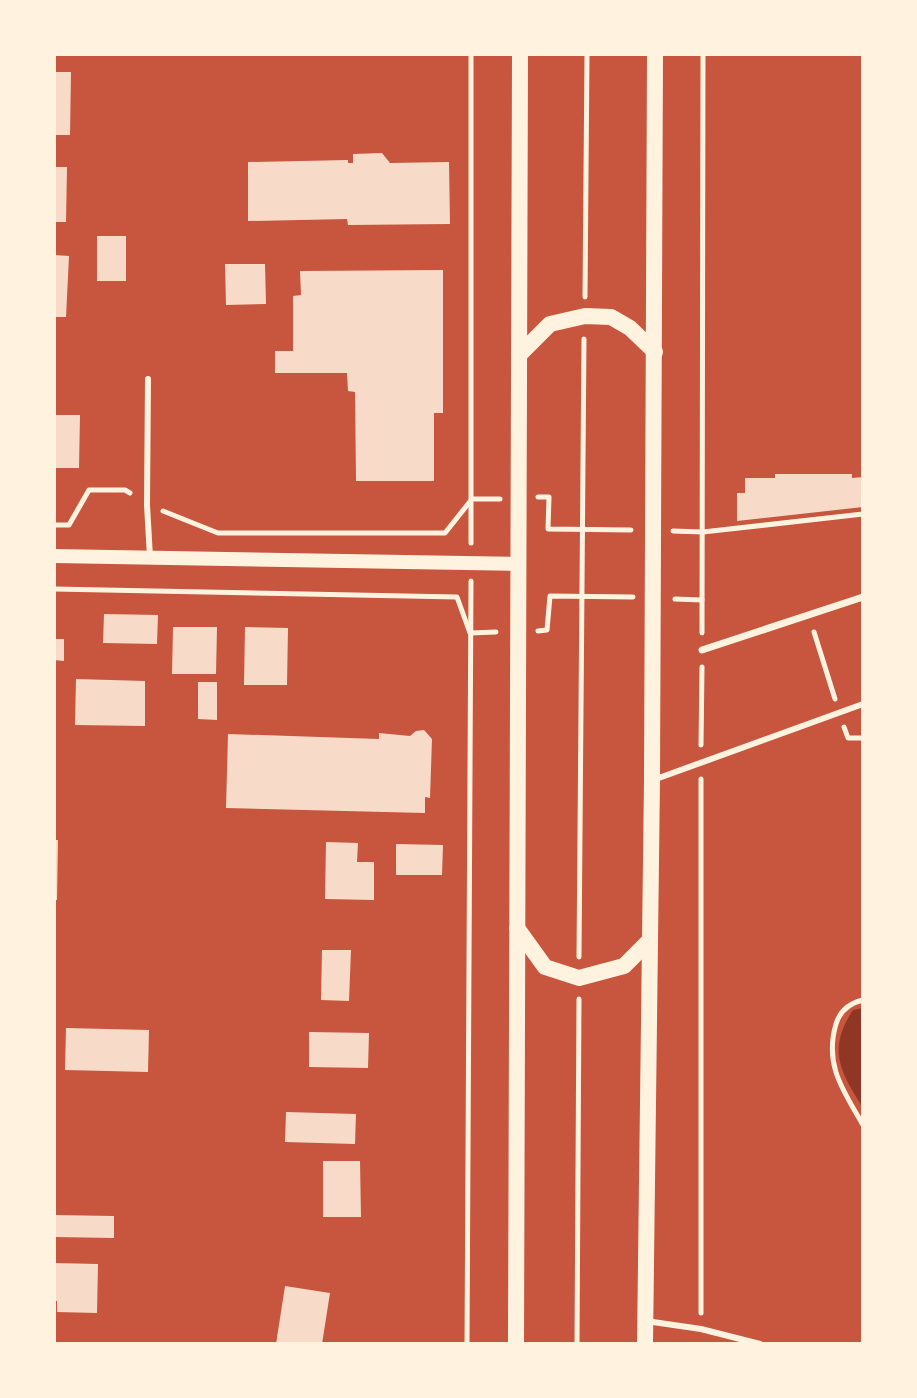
<svg xmlns="http://www.w3.org/2000/svg" width="917" height="1398" font-family="'PT Sans Narrow',sans-serif">
  <rect width="100%" height="100%" fill="#c8553d"/>
  <!-- water -->
  <path fill="#8f3625" d="M863 1008V1108C840 1071 827 1050 853 1010Z"/>
  <!-- building -->
  <g fill="#f7dbc8">
    <path d="M54 72H71L70 135H54Z"/>
    <path d="M382 153 390 163 449 162 450 224 348 225 347 219 248 221V162L348 160V163H353V154Z"/>
    <path d="M54 167H67L66 222H54Z"/>
    <rect x="97" y="236" width="29" height="45"/>
    <path d="M54 255 69 256 66 317H54Z"/>
    <path d="M225 264H265L266 304 226 305Z"/>
    <path d="M443 270V413H434V481H356L355 392 348 391 347 373H275V351H293V296L301 295 300 271Z"/>
    <path d="M54 415H80L79 468H54Z"/>
    <path d="M775 474H852V478L863 477V507L737 521V493H745V478H775Z"/>
    <path d="M104 614 158 615 157 644 103 643Z"/>
    <path d="M173 627H217L216 674H172Z"/>
    <path d="M245 627 288 628 287 685H244Z"/>
    <path d="M54 639H64V661L54 660Z"/>
    <path d="M76 679 145 681V726L75 725Z"/>
    <path d="M198 682H217V720L198 719Z"/>
    <path d="M424 730 432 739 430 798 425 797V813L226 808 228 734 379 739V733L410 736 416 731Z"/>
    <path d="M54 840H58L57 900H54Z"/>
    <path d="M326 842 358 843 357 862H374V900L325 899Z"/>
    <path d="M396 844 443 845 442 875H396Z"/>
    <path d="M322 950H351L349 1001 321 1000Z"/>
    <path d="M66 1028 149 1030 148 1072 65 1070Z"/>
    <path d="M309 1032 369 1033 368 1068 309 1067Z"/>
    <path d="M286 1112 356 1114 355 1144 285 1142Z"/>
    <path d="M323 1161H360L361 1217H323Z"/>
    <path d="M55 1215 114 1216V1238L55 1237Z"/>
    <path d="M54 1263 98 1264 97 1313 57 1312V1301H54Z"/>
    <path d="M285 1286 330 1293 322 1344H276Z"/>
  </g>
  <g fill="none" stroke-linecap="round" stroke-linejoin="round">
    <!-- path -->
    <g stroke="#fff3e0" stroke-width="5">
      <path d="M471 54V543"/>
      <path d="M585 297 587 54"/>
      <path d="M538 497H549L548 529 631 530"/>
      <path d="M163 511 218 533H445L472 499H500"/>
      <path d="M54 525H69L89 490H125L130 493"/>
      <path d="M673 531 703 532 863 514"/>
      <path d="M54 589 457 597 470 633 496 632"/>
      <path d="M675 599 702 600"/>
      <path d="M538 631 547 630 550 596 633 597"/>
      <path d="M814 632 835 699"/>
      <path d="M702 633 703 54"/>
      <path d="M844 727 848 738H863"/>
      <path d="M701 745 702 667"/>
      <path d="M579 957 584 339"/>
      <path d="M863 1000C850 1003 840 1011 836 1024 824 1065 843 1090 863 1125"/>
      <path d="M701 1313V779"/>
      <path d="M467 1344 471 581"/>
      <path d="M577 1344 579 999"/>
    </g>
    <!-- service -->
    <g stroke="#fff3e0" stroke-width="6">
      <path d="M148 379 147 505 150 557"/>
      <path d="M656 779 863 704"/>
      <path d="M646 1321 701 1329 760 1344"/>
    </g>
    <!-- pedestrian -->
    <path stroke="#fff3e0" stroke-width="7" d="M702 650 863 597"/>
    <!-- tertiary -->
    <path stroke="#fff3e0" stroke-width="14" d="M54 556 519 564"/>
    <!-- secondary -->
    <g stroke="#fff3e0" stroke-width="16">
      <path d="M519 355 550 324 585 316 611 317 630 328 655 352"/>
      <path d="M517 928 545 967 579 978 624 966 650 940"/>
      <path d="M516 1344 520 54"/>
      <path d="M645 1344 652 780 655 54"/>
    </g>
  </g>
  <!-- border -->
  <rect width="917" height="1398" fill="none" stroke="#fff3e0" stroke-width="112"/>
</svg>
